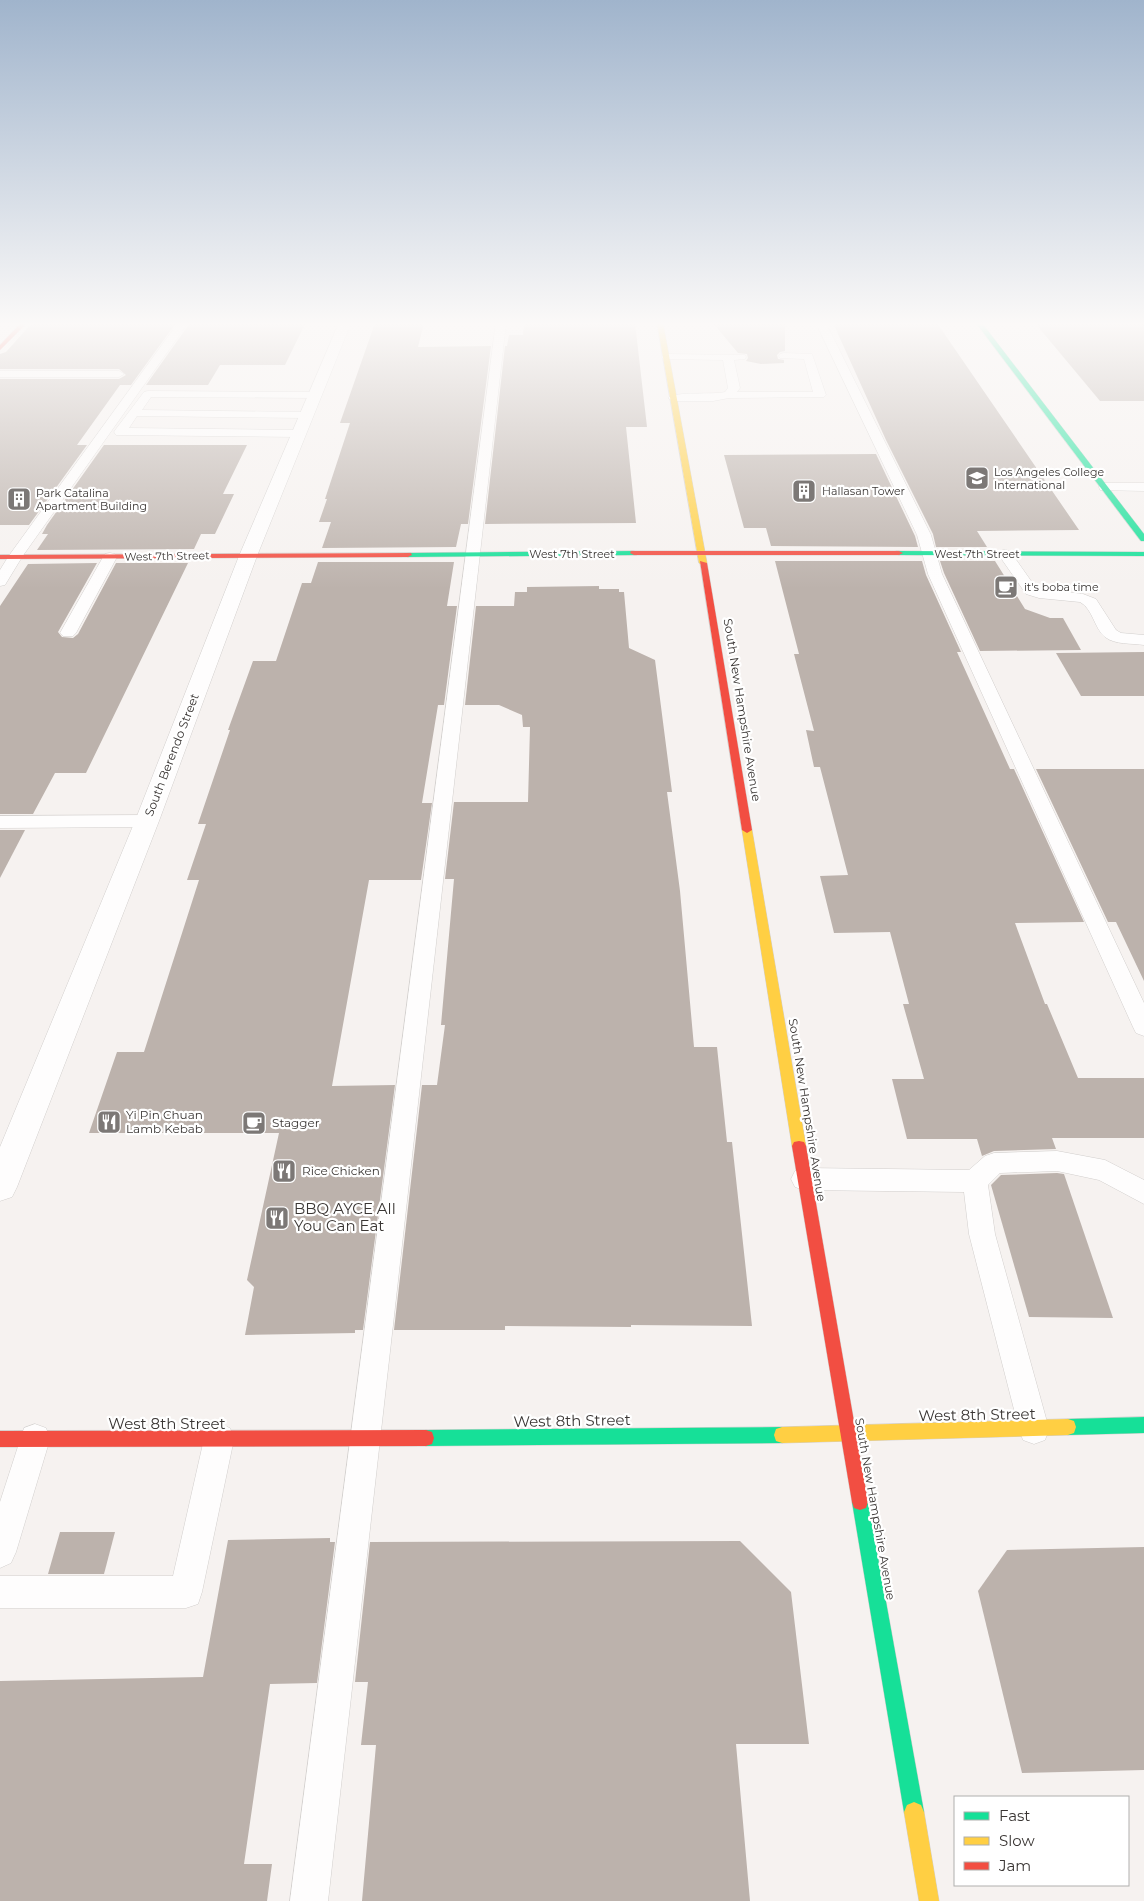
<svg xmlns="http://www.w3.org/2000/svg" width="1144" height="1901" font-family="Montserrat,sans-serif">
  <rect width="100%" height="100%" fill="#f6f2f0"/>
  <!-- building -->
  <g fill="#bcb2ac">
    <path d="M32 323H176L131 385H120L77 445H87L29 525H0V379H119L126 375 119 369H0V354L6 352Z"/>
    <path d="M190 323H299L305 324 285 365H220L208 385H146Z"/>
    <path d="M375 323H424L418 347 491 346 468 524H461L456 547 322 548 331 522H319L327 499H325L350 423H340Z"/>
    <path d="M524 323H635L647 427H626L636 523 485 524 505 346H507L509 335H523Z"/>
    <path d="M713 323H785V351L780 352 777 355 778 359 784 360V363L761 364 746 361 748 358 747 354 738 353Z"/>
    <path d="M833 323H937L1079 530 977 531 987 547H936L933 534 886 440Z"/>
    <path d="M1035 323H1144V401H1100Z"/>
    <path d="M104 445H247L223 494H234L215 534H201L194 549 37 550 48 534H42L47 525Z"/>
    <path d="M876 454 915 536 918 547 771 546 766 528H744L724 455Z"/>
    <path d="M775 561H922L926 575 961 652H957L1010 769H1014L1084 922 1015 923 1045 1004H1047L1078 1078H1144V1138H1052L1056 1149 994 1151 982 1156 977 1139H907L892 1079H924L903 1004H909L890 932 834 933 820 876 848 875 820 767H814L806 730 814 731 794 654H799Z"/>
    <path d="M940 561H995L1025 609 1050 618H1063L1081 650 980 651 944 573Z"/>
    <path d="M318 562H454L447 606H457L444 705H438L422 803H432L421 880H369L332 1086 395 1085 363 1330H355V1333L245 1335 254 1287 247 1280 279 1133H89L117 1052H144L199 880H187L206 824H198L230 730H228L253 661H276L302 583H311Z"/>
    <path d="M97 563 58 632 62 637 73 638 78 634 116 563H188L86 773H55L33 814H0V606L28 564Z"/>
    <path d="M599 586V589H619V592H624L629 648 655 660 672 792H667L680 891 694 1047H717L727 1142H732L752 1326 631 1325V1327L505 1326V1330H394L422 1085H437L445 1025H441L454 879H445L454 802H528L530 727H523L522 715 499 705H465L476 606H514L515 592H527V587Z"/>
    <path d="M1144 652V696H1081L1056 653Z"/>
    <path d="M1036 769H1144V981L1116 922H1108Z"/>
    <path d="M0 830H25L0 878Z"/>
    <path d="M1057 1173 1064 1174 1113 1318 1029 1317 991 1185 1001 1175Z"/>
    <path d="M60 1532H115L104 1574H48Z"/>
    <path d="M330 1538V1542H335L317 1683 270 1684 244 1864H272L267 1901H0V1681L203 1677 228 1540Z"/>
    <path d="M740 1541 791 1592 809 1744H736L750 1901H362L376 1745H361L368 1682H355L370 1542Z"/>
    <path d="M1144 1547V1770L1022 1773 978 1591 1007 1550Z"/>
  </g>
  <g fill="none" stroke-linecap="round" stroke-linejoin="round">
    <!-- lane casing -->
    <g stroke="#d2cfcd" stroke-width="1">
      <g id="lane">
        <path d="M178 323H188L22 557 5 585 0 586V570L8 557Z"/>
        <path d="M496 323H506L328 1901H290Z"/>
        <path d="M816 323H826L931 535 942 574 1144 1003V1036L1136 1033 1133 1027 928 574 917 535Z"/>
        <path d="M784 353 812 354 826 395 824 397 729 398 713 401H674L668 398C676 391 713 395 725 392L728 388 723 360 663 359 662 357 663 355 667 354 745 355 746 357 745 359 734 360 740 388 737 392H813L804 359 780 358 779 356 780 354Z"/>
        <path d="M0 371H119L124 374 119 377H0Z"/>
        <path d="M148 391 316 392 322 395 316 398 151 397 142 410 307 412 313 415 307 418 137 416 129 428 304 430 306 433 300 437 116 435 114 432 116 429 144 392Z"/>
        <path d="M1105 483H1144V491L1100 490 1099 487Z"/>
        <path d="M1005 550 1010 551 1036 588 1083 594 1096 599 1116 630 1121 633 1144 635V645C1132 643 1115 645 1105 637 1094 628 1093 609 1080 602L1039 598 1026 594 998 554 1000 551Z"/>
        <path d="M110 553 115 554 117 557 76 633 73 636H63L60 633 103 557 105 554Z"/>
        <path d="M147 815 154 817 156 821 154 825 147 827 0 828V816Z"/>
        <path d="M1057 1151 1105 1160 1144 1180V1204L1099 1180 1057 1171 1000 1173 988 1185 995 1234 1049 1429 1045 1440 1034 1444 1023 1440 1019 1429 969 1234 964 1192 804 1190 795 1187 791 1179 795 1171 804 1168 969 1170 985 1156 994 1153Z"/>
        <path d="M35 1424 46 1428 50 1439 16 1552 11 1563 0 1568V1502L24 1428Z"/>
        <path d="M219 1424 230 1428 234 1439 202 1592 198 1604 186 1608H0V1576H173L204 1439 208 1428Z"/>
      </g>
    </g>
    <!-- street casing -->
    <g stroke="#d2cfcd" stroke-width="1">
      <path id="street" d="M339 323H351L257 556 159 821 17 1187 12 1197 0 1201V1147L135 821 239 556Z"/>
    </g>
    <!-- fast casing -->
    <g stroke="#d2cfcd" stroke-width="1">
      <g id="fast">
        <path d="M976 323H982L1144 534V541H1141Z"/>
        <path d="M634 551 638 553 637 555 408 557 404 555 408 553Z"/>
        <path d="M896 551 1144 552V556L899 555 895 553Z"/>
        <path d="M1144 1417V1433L1068 1435 1062 1433 1060 1427 1062 1421 1068 1419Z"/>
        <path d="M782 1427 788 1429 790 1435 788 1441 782 1443 426 1446 420 1444 418 1438 420 1432 426 1430Z"/>
        <path d="M860 1494 866 1496 868 1502 924 1812 921 1819 914 1822 907 1819 904 1812 852 1502 854 1496Z"/>
      </g>
    </g>
    <!-- slow casing -->
    <g stroke="#d2cfcd" stroke-width="1">
      <g id="slow">
        <path d="M657 323H663L707 563 703 565 699 563Z"/>
        <path d="M747 827 752 830 806 1146 804 1150 799 1151 794 1150 792 1146 742 830Z"/>
        <path d="M1068 1419 1074 1421 1076 1427 1074 1433 1068 1435 782 1443 776 1441 774 1435 776 1429 782 1427Z"/>
        <path d="M914 1802 921 1805 924 1812 939 1901H919L904 1812 907 1805Z"/>
      </g>
    </g>
    <!-- jam casing -->
    <g stroke="#d2cfcd" stroke-width="1">
      <g id="jam">
        <path d="M21 323H27L0 350V345Z"/>
        <path d="M631 551H899L903 553 899 555H634L630 553Z"/>
        <path d="M411 553 412 555 408 557 0 559V555Z"/>
        <path d="M700 561 707 563 752 830 747 833 742 830Z"/>
        <path d="M799 1141 804 1142 806 1146 868 1502 866 1508 860 1510 854 1508 852 1502 792 1146 794 1142Z"/>
        <path d="M426 1430 432 1432 434 1438 432 1444 426 1446 0 1447V1431Z"/>
      </g>
    </g>
    <!-- lane -->
    <use href="#lane" fill="#fefdfd" fill-rule="evenodd"/>
    <!-- street -->
    <use href="#street" fill="#fefdfd" fill-rule="evenodd"/>
    <!-- fast -->
    <use href="#fast" fill="#16e098" fill-rule="evenodd"/>
    <!-- slow -->
    <use href="#slow" fill="#ffcf43" fill-rule="evenodd"/>
    <!-- jam -->
    <use href="#jam" fill="#f24e42" fill-rule="evenodd"/>
  </g>
  <!-- sky -->
  <linearGradient id="sky" x2="0" y2="1"><stop stop-color="#a0b4cc"/><stop offset="0.55" stop-color="#fbf9f8"/><stop offset="1" stop-color="#fbf9f8" stop-opacity="0"/></linearGradient>
  <rect width="1144" height="589" fill="url(#sky)"/>
  <!-- icons -->
  <defs>
    <g id="school-square" transform="scale(1.25)"><rect x="-9" y="-9" width="18" height="18" rx="4" fill="#7c7876" stroke="#fff"/><path d="M0-5L7-2L0 1L-7-2ZM-4 1L0 2.5L4 1V4Q0 6-4 4Z" fill="#fff"/></g>
    <g id="building-square" transform="scale(1.25)"><rect x="-9" y="-9" width="18" height="18" rx="4" fill="#7c7876" stroke="#fff"/><path d="M-4-6H4V6H1V3H-1V6H-4ZM-2.5-4.3h1.7v1.8h-1.7ZM.8-4.3h1.7v1.8H.8ZM-2.5-1h1.7V.8h-1.7ZM.8-1h1.7V.8H.8Z" fill="#fff"/></g>
    <g id="cafe-square" transform="scale(1.25)"><rect x="-9" y="-9" width="18" height="18" rx="4" fill="#7c7876" stroke="#fff"/><path d="M-5.5-4.5H6V0H3Q3 3.5 0 3.5H-2.5Q-5.5 3.5-5.5 0ZM3-3.2v2h1.7v-2ZM-6 4.5H4V6H-6Z" fill="#fff"/></g>
    <g id="restaurant-square" transform="scale(1.25)"><rect x="-9" y="-9" width="18" height="18" rx="4" fill="#7c7876" stroke="#fff"/><path d="M-5-6h1v4h1v-4h1v4h1v-4h1v5L-1.5 .5V6h-2V.5L-5-1ZM5-6V6H3V1.5H1.5Q1.5-4 5-6Z" fill="#fff"/></g>
  </defs>
  <g fill-rule="evenodd">
    <use href="#school-square" x="977" y="478"/>
    <use href="#building-square" x="804" y="491"/>
    <use href="#building-square" x="19" y="499"/>
    <use href="#cafe-square" x="1006" y="587"/>
    <use href="#restaurant-square" x="109" y="1122"/>
    <use href="#cafe-square" x="254" y="1123"/>
    <use href="#restaurant-square" x="284" y="1171"/>
    <use href="#restaurant-square" x="277" y="1218"/>
  </g>
  <g text-anchor="middle" stroke-width="4.5" stroke-linejoin="round" paint-order="stroke">
    <!-- far-poi labels -->
    <g font-size="11" fill="#3a3634" stroke="#fff" text-anchor="start">
      <text x="994" y="476">Los Angeles College<tspan x="994" dy="13">International</tspan></text>
      <text x="822" y="495">Hallasan Tower</text>
      <text x="36" y="497">Park Catalina<tspan x="36" dy="13">Apartment Building</tspan></text>
      <text x="1024" y="591">it's boba time</text>
    </g>
    <!-- far-street labels -->
    <g font-size="11" fill="#3a3634" stroke="#fff">
      <text x="572" y="558">West 7th Street</text>
      <text x="977" y="558">West 7th Street</text>
      <text transform="translate(167 556) rotate(-1)" y="4">West 7th Street</text>
    </g>
    <!-- street labels -->
    <g font-size="12" fill="#3a3634" stroke="#fff">
      <text transform="translate(742 710) rotate(81)" y="4">South New Hampshire Avenue</text>
      <text transform="translate(172 755) rotate(-69)" y="4">South Berendo Street</text>
      <text transform="translate(807 1110) rotate(81)" y="4">South New Hampshire Avenue</text>
      <text transform="translate(875 1509) rotate(80)" y="4">South New Hampshire Avenue</text>
    </g>
    <!-- poi labels -->
    <g font-size="12" fill="#3a3634" stroke="#fff" text-anchor="start">
      <text x="126" y="1119">Yi Pin Chuan<tspan x="126" dy="14">Lamb Kebab</tspan></text>
      <text x="272" y="1127">Stagger</text>
      <text x="302" y="1175">Rice Chicken</text>
    </g>
    <!-- near-poi labels -->
    <g font-size="15" fill="#3a3634" stroke="#fff" text-anchor="start">
      <text x="294" y="1214">BBQ AYCE All<tspan x="294" dy="17">You Can Eat</tspan></text>
    </g>
    <!-- near-street labels -->
    <g font-size="15" fill="#3a3634" stroke="#fff">
      <text transform="translate(977 1415) rotate(-1)" y="5">West 8th Street</text>
      <text transform="translate(572 1421) rotate(-1)" y="5">West 8th Street</text>
      <text x="167" y="1429">West 8th Street</text>
    </g>
  </g>
  <!-- legend -->
  <rect x="954" y="1796" width="175" height="90" fill="#ffffff" stroke="#b0afae"/>
  <rect x="964" y="1812" width="25" height="8" fill="#16e098" stroke="#b0afae"/>
  <text x="999" y="1821" font-size="15" fill="#3a3634">Fast</text>
  <rect x="964" y="1837" width="25" height="8" fill="#ffcf43" stroke="#b0afae"/>
  <text x="999" y="1846" font-size="15" fill="#3a3634">Slow</text>
  <rect x="964" y="1862" width="25" height="8" fill="#f24e42" stroke="#b0afae"/>
  <text x="999" y="1871" font-size="15" fill="#3a3634">Jam</text>
</svg>
